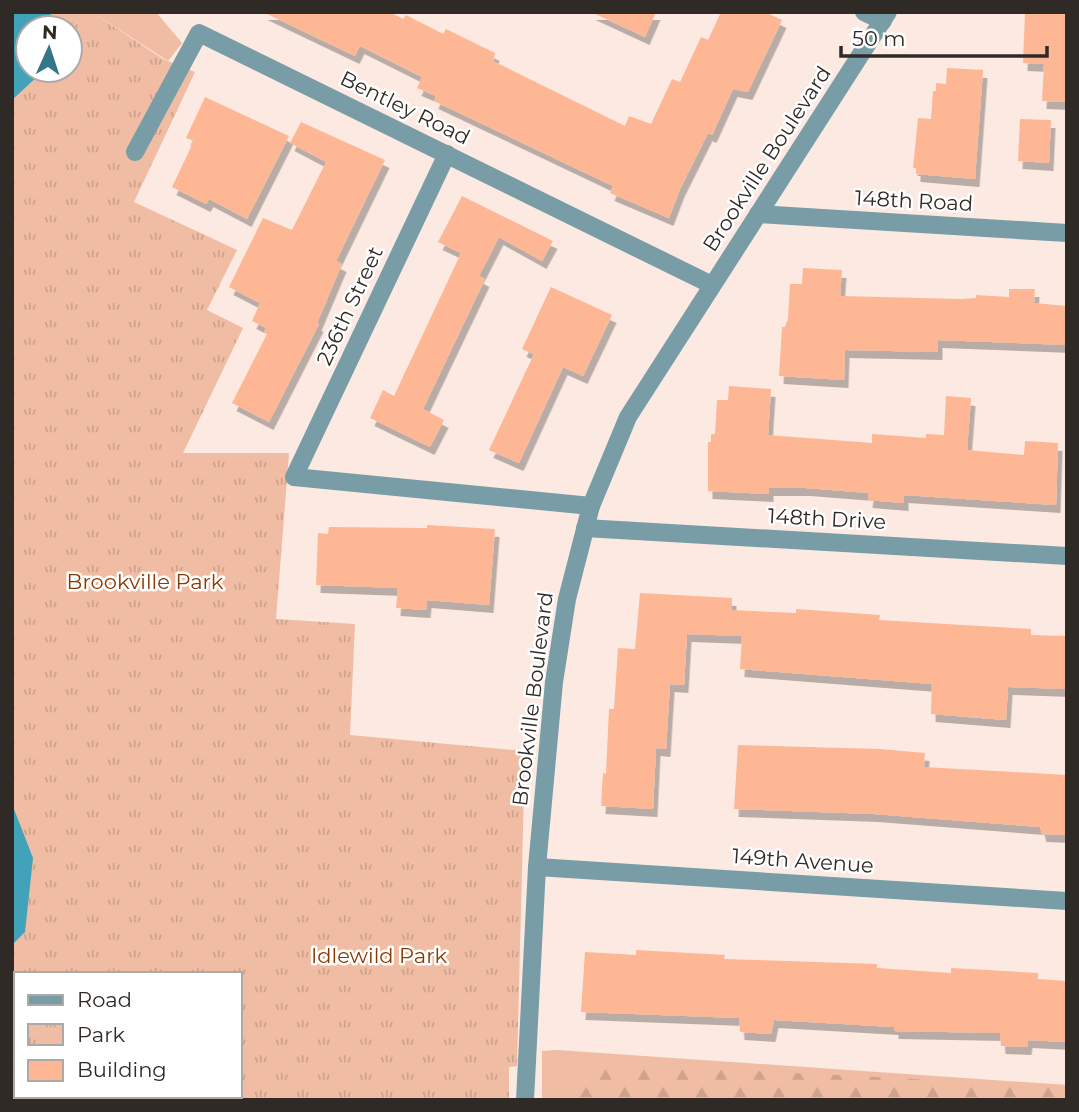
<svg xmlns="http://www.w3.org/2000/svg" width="1079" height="1112" font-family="Montserrat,sans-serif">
  <defs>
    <pattern id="forest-firs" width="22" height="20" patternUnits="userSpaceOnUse" patternTransform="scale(1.75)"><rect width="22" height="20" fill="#f0bca3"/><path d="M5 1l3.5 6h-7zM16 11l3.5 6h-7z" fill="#cea28c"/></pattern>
    <pattern id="park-tufts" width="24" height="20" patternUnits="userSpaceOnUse" patternTransform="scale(1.75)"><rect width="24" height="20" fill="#f0bca3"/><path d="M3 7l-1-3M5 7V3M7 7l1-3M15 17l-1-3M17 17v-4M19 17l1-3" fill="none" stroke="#cea28c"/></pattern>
    <filter id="shadow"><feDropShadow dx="4.5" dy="8" stdDeviation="0" flood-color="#0004"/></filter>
  </defs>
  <rect width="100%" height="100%" fill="#fce9e1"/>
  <!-- green -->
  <g fill="#f0bca3">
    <path d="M92 12H156L182 43 168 61Z"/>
    <path d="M557 1050 1067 1085V1100H542V1051Z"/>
  </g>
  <!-- forest -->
  <path fill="url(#forest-firs)" d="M587 1063 1067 1086V1099L571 1100Z"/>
  <!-- park -->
  <path fill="url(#park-tufts)" fill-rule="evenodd" d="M12 12H92L163 59 195 72 134 202 237 250 207 310 243 328 183 453H289L276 619 355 624 350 735 525 751 517 1066 509 1067V1100H12ZM28 28H70V70H28ZM16 974H240V1096H16Z"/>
  <!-- water -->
  <g fill="#42a2ba">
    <path d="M14 12H51L48 28H28V70H40L39 75 12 100Z"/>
    <path d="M12 804 33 858 25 932 12 945Z"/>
  </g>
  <!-- building -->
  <g fill="#feb794" filter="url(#shadow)">
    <path d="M263 12H390L403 19 406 15 443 34 446 29 495 53 493 61 625 126 629 116 651 124 672 79 680 82 701 37 708 40 721 12H765L782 20 748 92 733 89 712 135 708 133 680 189 669 218 610 193 613 186 434 101 436 96 417 88 422 77 360 46 355 56Z"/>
    <path d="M591 12H656L645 37Z"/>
    <path d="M1025 12H1067L1066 102 1042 101 1044 64 1023 63Z"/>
    <path d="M947 68 983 70 975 179 916 174V168H913L918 118 931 119 933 91H936V83L946 84Z"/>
    <path d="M205 97 289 136 247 219 209 199 206 204 172 187 194 141 186 138Z"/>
    <path d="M1020 119 1051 120 1049 163 1018 161Z"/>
    <path d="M301 122 385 160 336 261 342 264 317 323 319 324 269 422 232 403 267 334 264 332 266 328 252 321 260 303 229 287 263 218 292 230 326 162 290 143Z"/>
    <path d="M462 196 553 241 542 261 499 237 479 276 485 279 423 409 444 420 430 447 370 418 383 390 394 396 461 253 438 242Z"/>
    <path d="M803 268 842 270 840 296 960 299 976 298V295L1009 297V289H1035L1034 303 1067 306V345L938 340V352L845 350 844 380 779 376 782 327H785L788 319 790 284H802Z"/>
    <path d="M551 287 612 315 583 376 563 367 519 463 489 450 534 354 522 349Z"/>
    <path d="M729 386 771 389 768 435 872 443V434L926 438V434L944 435 946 396 971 398 967 450 1024 455 1025 441 1058 443 1056 505 904 495V503L868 500 869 493 806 488H769V494L708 491V442H711V434H715L717 400H728Z"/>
    <path d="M427 525 495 529 489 605 427 600 426 610 396 608 398 588 316 585 318 533 328 534 329 527 427 528Z"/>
    <path d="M640 593 732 598V610L796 613V609L880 615 879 620 1031 629V635L1067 636V689L1008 687 1006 720 931 714 932 684 740 669 742 636 687 634 684 685 670 684 666 749 656 748 653 809 601 806 603 773 606 774 609 709H614L618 648 635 649Z"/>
    <path d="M738 745 880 749 925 753 924 767 1067 775V835L1042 834 1040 827 874 814 734 809Z"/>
    <path d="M636 950 725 955 724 959 877 964V968L951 973V968L1038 973V979L1067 981V1042L1028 1040 1027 1047 1001 1046 1000 1033 894 1031V1027L774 1020 771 1034 740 1032 739 1018 581 1012 585 952 636 955Z"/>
  </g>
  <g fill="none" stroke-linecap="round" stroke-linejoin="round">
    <!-- minor -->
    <g stroke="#789da7" stroke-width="18">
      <path d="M864 12 883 21"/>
      <path d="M135 152 199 33 712 285"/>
      <path d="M447 154 294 477 591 506"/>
      <path d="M758 214 1067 233"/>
      <path d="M585 528 1067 556"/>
      <path d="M537 867 1067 901"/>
    </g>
    <!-- tertiary -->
    <path stroke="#789da7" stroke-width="18" d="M525 1100 537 867 554 682 567 599 591 506 628 417 888 12"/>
  </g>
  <g text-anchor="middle" stroke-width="5" stroke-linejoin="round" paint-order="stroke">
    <!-- street labels -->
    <g font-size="21" fill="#302a26" stroke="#fff">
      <text transform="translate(405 108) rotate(26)" y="7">Bentley Road</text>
      <text transform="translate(767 159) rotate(-57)" y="7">Brookville Boulevard</text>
      <text transform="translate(914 201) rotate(3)" y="7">148th Road</text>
      <text transform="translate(350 306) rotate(-65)" y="7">236th Street</text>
      <text transform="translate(827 519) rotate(3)" y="7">148th Drive</text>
      <text transform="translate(533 699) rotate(-83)" y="7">Brookville Boulevard</text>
      <text transform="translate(803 861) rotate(4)" y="7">149th Avenue</text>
    </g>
    <!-- park labels -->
    <g font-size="21" fill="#8b3900" stroke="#fff">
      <text x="145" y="589">Brookville Park</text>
      <text x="379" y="963">Idlewild Park</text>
    </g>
  </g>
  <!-- border -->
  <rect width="1079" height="1112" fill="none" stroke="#302a26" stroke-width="28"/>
  <!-- legend -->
  <rect x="14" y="972" width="228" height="126" fill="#ffffff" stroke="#acaaa8" stroke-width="2"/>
  <rect x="28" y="995" width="35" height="10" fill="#789da7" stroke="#acaaa8" stroke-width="2"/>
  <text x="77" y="1007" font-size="21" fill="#302a26">Road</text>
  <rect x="28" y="1024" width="35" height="21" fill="url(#park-tufts)" stroke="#acaaa8" stroke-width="2"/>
  <text x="77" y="1042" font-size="21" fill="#302a26">Park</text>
  <rect x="28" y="1060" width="35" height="21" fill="#feb794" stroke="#acaaa8" stroke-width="2"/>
  <text x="77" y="1077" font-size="21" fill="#302a26">Building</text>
  <!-- north arrow -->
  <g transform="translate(49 49) rotate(3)"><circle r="33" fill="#ffffff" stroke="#acaaa8" stroke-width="2"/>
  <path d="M0-5L12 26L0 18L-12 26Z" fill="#337687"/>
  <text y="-10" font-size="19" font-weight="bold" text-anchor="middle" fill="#302a26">N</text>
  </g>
  <!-- scale -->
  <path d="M841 46v10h206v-10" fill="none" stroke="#302a26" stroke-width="3.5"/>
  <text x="852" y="46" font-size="21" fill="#302a26" stroke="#ffffff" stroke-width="5" paint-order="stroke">50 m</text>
</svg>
